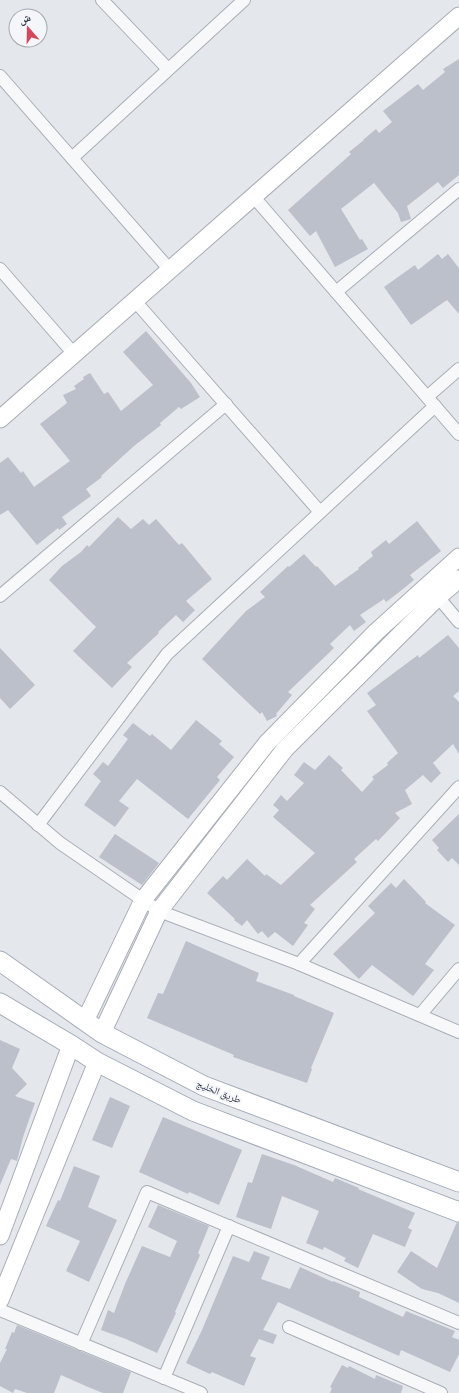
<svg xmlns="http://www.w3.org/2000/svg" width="459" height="1393" font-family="Montserrat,'Noto Naskh Arabic',sans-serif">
  <rect width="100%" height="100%" fill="#e4e7ec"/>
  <!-- building -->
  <g fill="#bbc0ca">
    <path d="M459 59V175L443 188 438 182 407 206 411 219 401 222 398 213 374 183 341 209 360 240 362 239 368 249 335 267 316 231 310 236 288 210 351 154 349 152 364 140H363L376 129 379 133 392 122 383 111 418 84 423 90 445 72 443 69Z"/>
    <path d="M438 254 442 259 448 254 459 268V314L447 300 411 325 384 287 415 265 418 270Z"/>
    <path d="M146 331 191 383 200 397 181 409 179 407 160 423 161 425 134 446 101 476 102 477 86 489 91 496 62 517 67 524 59 530 58 528 37 545 8 510 0 515V463L8 457 21 473 23 471 34 487 70 461 40 424 67 403 63 395 76 389 74 386 84 379 83 377 90 373 104 394 108 392 121 411 153 385 123 352Z"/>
    <path d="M118 517 131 529 143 519 149 525 156 519 179 545 182 543 212 579 186 601 195 610 183 622 176 615 158 632 159 633 127 663 132 667 112 688 73 651 96 627 49 580 62 566 81 552 87 545 89 547Z"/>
    <path d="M417 521 441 551 410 575 414 580 398 593 386 602 384 599 360 615 366 622 354 631 350 625 330 644 334 648 288 692 292 695 276 714 277 716 267 721 262 712 260 714 202 659 246 611 265 597 260 592 288 566 289 567 304 554 316 567 317 566 335 586 359 569 358 568 373 556 371 552 386 540 389 544Z"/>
    <path d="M448 635 459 648V691L453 696 459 702V754L453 744 433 763 441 773 431 783 423 775 405 790 412 804 395 813 400 818 378 841 376 839 354 859 357 862 310 905 315 909 304 923 308 925 293 946 275 932 268 938 262 931 258 934 247 920 242 926 234 920 235 919 207 893 223 876 227 880 247 859 265 876 266 874 281 885 315 853 273 817 279 810 273 805 281 795 287 801 304 783 294 775 304 762 315 770 329 755 343 768 341 770 362 792 374 779 372 777 388 765 387 763 398 753 367 711 376 705 367 693 418 655 419 658Z"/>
    <path d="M0 648 35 685 10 709 0 698Z"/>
    <path d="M196 720 222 741 219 744 234 757 217 777 220 780 188 819 137 779 119 801 129 808 115 827 84 805 101 781 93 774 103 762 108 766 128 739 123 735 133 723 150 736 152 734 171 750Z"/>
    <path d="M459 814V865L452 858 448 862 437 850 439 848 432 840Z"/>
    <path d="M115 834 159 863 142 885 99 857Z"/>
    <path d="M404 879 426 902 425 903 455 925 425 964 434 970 413 996 372 965 359 979 333 954 375 913 368 906 391 883 396 888Z"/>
    <path d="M186 941 259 973 256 981 294 995V996L334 1013 311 1068 312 1069 307 1083 233 1057 234 1055 147 1018 158 993 163 994Z"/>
    <path d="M0 1040 20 1049 12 1068 27 1084 15 1096 35 1103 23 1137 17 1161 11 1159 0 1185Z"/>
    <path d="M110 1097 130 1106 112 1148 92 1140Z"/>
    <path d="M163 1117 242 1150 219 1205 189 1192 188 1194 139 1172Z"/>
    <path d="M262 1154 294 1165 333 1182 335 1178 359 1188 358 1189 415 1213 408 1228 412 1230 405 1247 373 1234 358 1268 344 1261 346 1258 324 1247 323 1250 306 1243 319 1211 282 1196 271 1229 236 1217 248 1182 252 1183Z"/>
    <path d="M74 1166 100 1176 88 1207 117 1220 89 1282 66 1271 80 1241 46 1226 58 1200 60 1201Z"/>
    <path d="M158 1205 209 1226 198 1253 200 1255 175 1312 176 1313 157 1353 126 1339 101 1330 108 1310 114 1313 125 1284 142 1246 170 1257 177 1241 148 1227Z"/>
    <path d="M457 1222 459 1223V1303L438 1293 422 1289 397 1272 411 1251 437 1268Z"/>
    <path d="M254 1251 270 1257 261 1279 290 1289 300 1267 333 1282V1281L360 1292 359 1297 403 1317 406 1311 455 1331 452 1337 459 1340V1354L450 1372 401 1350 399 1356 278 1302 263 1330 277 1335 273 1344 259 1339 250 1356 256 1358 244 1386 212 1372 210 1374 186 1363 202 1330 233 1256 249 1262Z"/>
    <path d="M17 1325 131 1372 123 1393H103L88 1387 61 1375 54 1393H27L15 1389 13 1393 0 1386V1363L7 1349H5L12 1332 14 1333Z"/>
    <path d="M342 1365 348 1368 349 1366 375 1379 376 1375 403 1386 401 1393H330L332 1388 330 1387Z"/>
  </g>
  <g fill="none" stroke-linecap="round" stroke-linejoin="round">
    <!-- street casing -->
    <g stroke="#a9aeb7" stroke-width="14">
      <g id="street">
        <path d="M102 0 168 69"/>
        <path d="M0 76 170 270"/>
        <path d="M72 158 244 0"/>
        <path d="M253 196 459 434"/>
        <path d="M0 269 74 354"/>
        <path d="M336 292 459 189"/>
        <path d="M135 301 320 512"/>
        <path d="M427 397 459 369"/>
        <path d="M0 596 226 404"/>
        <path d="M438 597 459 622"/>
        <path d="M0 792 60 843 159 911 299 964 459 1032"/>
        <path d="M38 825 167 654 435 406"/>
        <path d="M299 964 459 787"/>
        <path d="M420 1015 459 969"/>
        <path d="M0 1310 201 1393"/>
        <path d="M289 1327 441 1393"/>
        <path d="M81 1344 147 1192 459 1323"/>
        <path d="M164 1378 229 1226"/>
      </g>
    </g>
    <!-- secondary casing -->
    <g stroke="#a9aeb7" stroke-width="19">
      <g id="secondary">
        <path d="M0 419 459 16"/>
        <path d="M85 1021 143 900 267 743 376 632 459 557"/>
        <path d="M102 1033 159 911 285 749 438 597 459 579"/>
        <path d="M0 1236 71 1045"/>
        <path d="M0 1300 97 1062"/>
      </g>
    </g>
    <!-- primary casing -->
    <g stroke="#a3abb8" stroke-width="21">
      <g id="primary">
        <path d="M0 961 102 1033 204 1086 459 1182"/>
        <path d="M0 1003 71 1045 97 1062 193 1111 459 1212"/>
      </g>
    </g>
    <!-- street -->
    <use href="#street" stroke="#f7f8fa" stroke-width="12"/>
    <!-- secondary -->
    <use href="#secondary" stroke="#fff" stroke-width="17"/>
    <!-- primary -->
    <use href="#primary" stroke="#fff" stroke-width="19"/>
  </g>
  <g text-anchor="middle" stroke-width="4" stroke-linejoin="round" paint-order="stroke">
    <!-- street labels -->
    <g font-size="10" fill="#2b3445" stroke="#f4f6f9">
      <text transform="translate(219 1091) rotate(22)" y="4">طريق الخليج</text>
    </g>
  </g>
  <!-- north arrow -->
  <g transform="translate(28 28) rotate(340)"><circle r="19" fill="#f4f6f9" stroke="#a4a8b1"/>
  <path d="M0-3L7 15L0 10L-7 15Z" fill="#d1495b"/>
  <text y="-6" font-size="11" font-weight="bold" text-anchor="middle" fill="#2b3445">ش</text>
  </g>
</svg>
